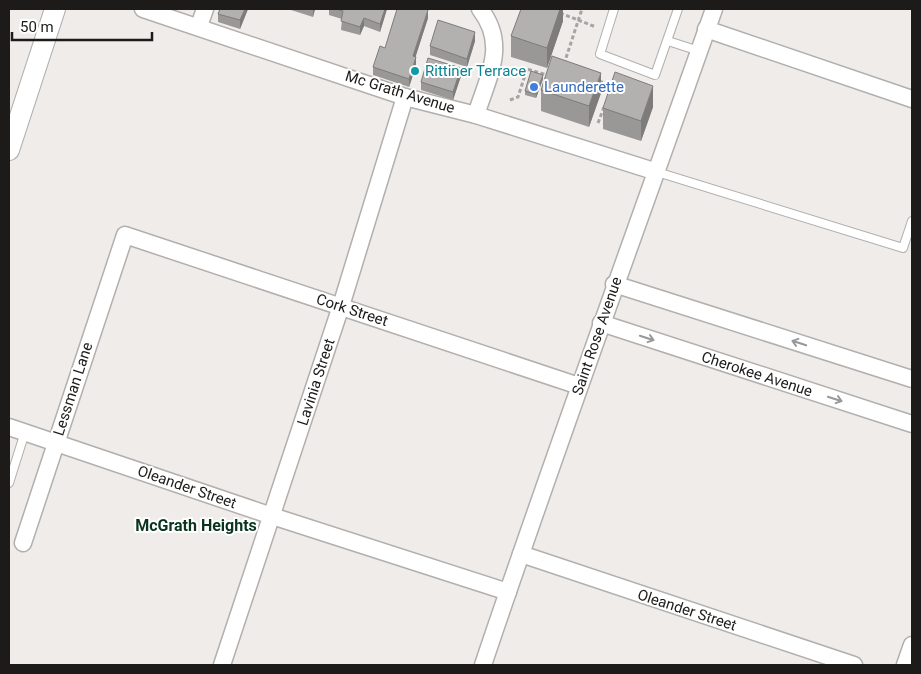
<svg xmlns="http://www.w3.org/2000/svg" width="921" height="674" font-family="Roboto,sans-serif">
  <rect width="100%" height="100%" fill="#efecea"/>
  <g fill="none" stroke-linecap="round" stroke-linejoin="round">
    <!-- service casing -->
    <g stroke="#b2afad" stroke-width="10">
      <g id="service">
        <path d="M614 9 600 54 655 75 678 9"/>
        <path d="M668 41 699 51"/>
        <path d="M657 172 903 248 912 221"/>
        <path d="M9 483 25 432"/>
      </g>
    </g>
    <!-- minor casing -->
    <g stroke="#b2afad" stroke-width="19">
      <g id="minor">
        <path d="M143 9 405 97 476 115 657 172"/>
        <path d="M199 26 205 9"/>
        <path d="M706 29 912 99"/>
        <path d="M476 115C488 76 508 45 480 9"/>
        <path d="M614 284 912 379"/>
        <path d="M601 323 912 424"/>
        <path d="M9 427 272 516 508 592"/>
        <path d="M23 543 125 235 579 386"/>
        <path d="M521 554 854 665"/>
        <path d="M222 665 341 306 405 97"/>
        <path d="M483 665C557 445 637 228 714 9"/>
        <path d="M905 665 912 645"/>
      </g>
    </g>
    <!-- tertiary casing -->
    <g stroke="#b2afad" stroke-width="22">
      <path id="tertiary" d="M9 150 55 9"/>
    </g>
    <!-- path -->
    <g stroke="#a7a4a3" stroke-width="3" stroke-dasharray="4 2.5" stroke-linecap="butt">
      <path d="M560 13 596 27"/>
      <path d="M564 64 582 9"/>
      <path d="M599 81 614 87"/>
      <path d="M510 100 518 97 527 69 547 75 550 74"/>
      <path d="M598 123 604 107"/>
    </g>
    <!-- service -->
    <use href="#service" stroke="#fff" stroke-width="8"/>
    <!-- minor -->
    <use href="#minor" stroke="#fff" stroke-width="16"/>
    <!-- tertiary -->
    <use href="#tertiary" stroke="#fff" stroke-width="20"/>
  </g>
  <!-- wall -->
  <g fill="#9a9896">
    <path d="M220 9H248L240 29 218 22V14Z"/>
    <path d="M288 9H315L313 17Z"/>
    <path d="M329 9H387L380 32 364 26 360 35 341 30 342 19 329 15Z"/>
    <path d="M563 9V21L547 68 511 57V36Z"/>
    <path d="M428 18 415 57 416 66 409 87 373 75V67L385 48Z"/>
    <path d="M475 41 467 67 430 55V46Z"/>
    <path d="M461 76 453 100 421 90V82Z"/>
    <path d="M543 79 536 98 525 95V91Z"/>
    <path d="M541 90 601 93 589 127 541 111Z"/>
    <path d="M653 107 641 141 603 129V108Z"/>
  </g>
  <!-- shaded-wall -->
  <g fill="#7d7c7a">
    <path d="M245 9H248L240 29V20Z"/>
    <path d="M313 9H315L313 17Z"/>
    <path d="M385 9H387L380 32V24Z"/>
    <path d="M560 9H563V21L547 68V48Z"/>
    <path d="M428 10V18L413 65V56Z"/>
    <path d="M364 18V26L360 35V27Z"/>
    <path d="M475 32V41L467 67V59Z"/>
    <path d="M416 57V66L409 87V79Z"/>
    <path d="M461 68V76L453 100V92Z"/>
    <path d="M601 73V93L589 127V106Z"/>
    <path d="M543 75V79L536 98V94Z"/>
    <path d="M653 86V107L641 141V121Z"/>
  </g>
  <!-- building -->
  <g fill="#b3b1af" stroke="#7d7c7a">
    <path d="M220 9H245L240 20 218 14Z"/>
    <path d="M336 9H385L380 24 364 18 360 27 341 21 343 11Z"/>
    <path d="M397 9H425L428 10 413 56 416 57 409 79 373 67 380 46 385 48Z"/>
    <path d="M521 9H560L547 48 511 36Z"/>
    <path d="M438 20 475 32 467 59 430 46Z"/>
    <path d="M552 56 601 73 589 106 541 90Z"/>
    <path d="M428 58 461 68 453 92 421 82Z"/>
    <path d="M531 71 543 75 536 94 525 91Z"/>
    <path d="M615 72 653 86 641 121 603 108Z"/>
  </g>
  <!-- one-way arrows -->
  <defs><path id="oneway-shaft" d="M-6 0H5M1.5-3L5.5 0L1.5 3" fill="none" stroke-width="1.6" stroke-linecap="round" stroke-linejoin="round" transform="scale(1.25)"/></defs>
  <g stroke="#999898">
    <use href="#oneway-shaft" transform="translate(647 338) rotate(18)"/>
    <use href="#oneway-shaft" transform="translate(799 343) rotate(-162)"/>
    <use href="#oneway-shaft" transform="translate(835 399) rotate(18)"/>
  </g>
  <!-- markers -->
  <circle fill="#0f9aa8" stroke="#fff" stroke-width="2" cx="415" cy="71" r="5"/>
  <circle fill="#3f7fe0" stroke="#fff" stroke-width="2" cx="534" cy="87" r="5"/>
  <g text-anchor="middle" stroke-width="4" stroke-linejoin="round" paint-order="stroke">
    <!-- culture labels -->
    <g font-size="15" fill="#0d838f" stroke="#fff" text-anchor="start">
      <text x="425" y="76">Rittiner Terrace</text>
    </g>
    <!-- shop labels -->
    <g font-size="15" fill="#366cbe" stroke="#fff" text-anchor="start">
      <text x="544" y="92">Launderette</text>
    </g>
    <!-- street labels -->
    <g font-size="15" fill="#1c1b1a" stroke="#fff">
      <text transform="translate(400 92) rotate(17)" y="5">Mc Grath Avenue</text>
      <text transform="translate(352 310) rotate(18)" y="5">Cork Street</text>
      <text transform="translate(597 336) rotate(-71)" y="5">Saint Rose Avenue</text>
      <text transform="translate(757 374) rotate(18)" y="5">Cherokee Avenue</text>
      <text transform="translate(316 382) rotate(-72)" y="5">Lavinia Street</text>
      <text transform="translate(73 389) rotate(-72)" y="5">Lessman Lane</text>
      <text transform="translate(187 487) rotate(19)" y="5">Oleander Street</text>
      <text transform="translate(687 610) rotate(18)" y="5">Oleander Street</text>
    </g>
    <!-- neighbourhood labels -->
    <g font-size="16" font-weight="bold" fill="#0a341e" stroke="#fff">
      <text x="196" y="531">McGrath Heights</text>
    </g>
  </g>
  <!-- border -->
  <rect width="921" height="674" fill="none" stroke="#1c1b1a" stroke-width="20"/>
  <!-- scale -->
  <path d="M12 32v8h140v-8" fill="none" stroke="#1c1b1a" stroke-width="2.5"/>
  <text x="20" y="32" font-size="15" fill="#1c1b1a" stroke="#ffffff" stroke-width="4" paint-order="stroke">50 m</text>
</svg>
